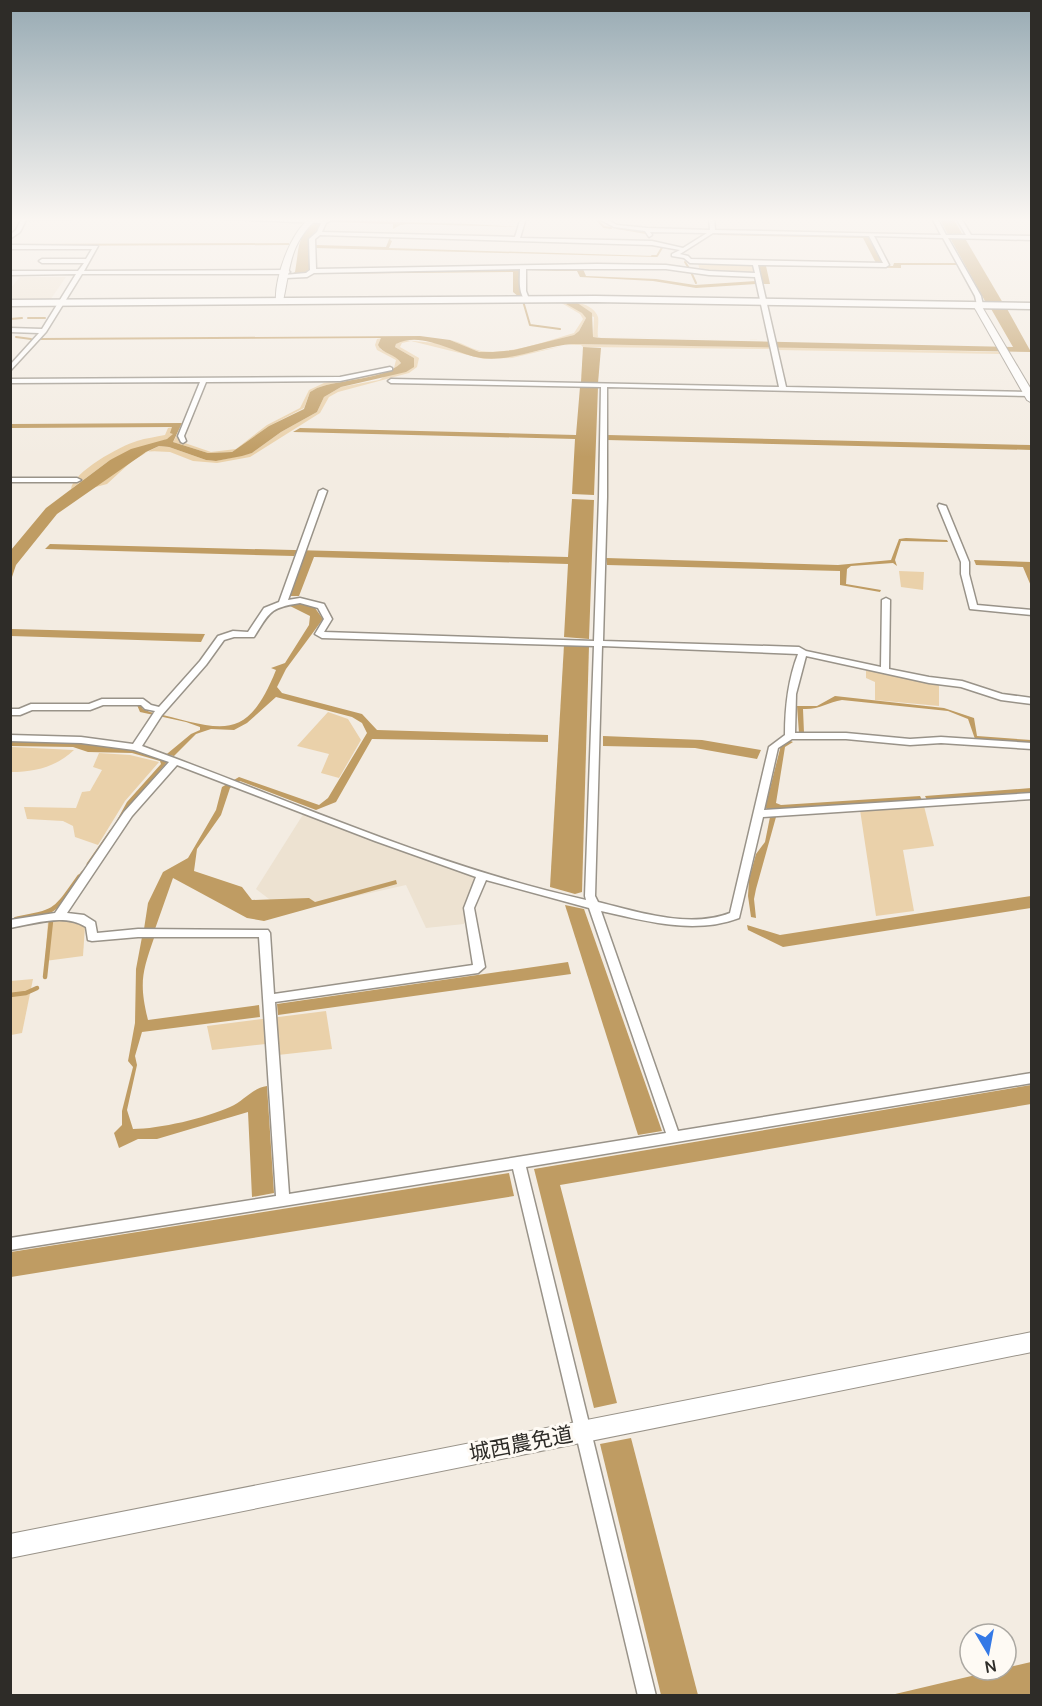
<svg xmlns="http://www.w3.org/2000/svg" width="1042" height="1706" font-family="Manrope,'Noto Sans JP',sans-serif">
  <rect width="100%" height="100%" fill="#f3ece2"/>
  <!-- built -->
  <g fill="#ede2d1">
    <path d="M20 277H66L50 300 11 301 10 289Z"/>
    <path d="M304 813 486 881 464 924 426 928 406 885 286 912 256 889Z"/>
  </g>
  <!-- green -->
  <g fill="#ead1aa">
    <path d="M698 262 747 263 753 265 755 274 714 272 699 268Z"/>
    <path d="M558 301C570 301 593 302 598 317 599 322 597 331 598 337L769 340 593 337 594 317 583 313 586 318 579 331 574 335C545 342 512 356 481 352 471 350 460 344 450 340 461 342 471 349 481 351 511 355 546 341 574 333L583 319 580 314Z"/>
    <path d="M382 338 380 349 399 359 401 363C384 380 340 379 317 388L310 392 304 408 269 426 232 452 208 453 173 442 178 433 179 441 211 452 236 449 267 425 300 408 309 390 324 383 394 368 396 360 377 350 375 345 377 339Z"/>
    <path d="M402 340 436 343 507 357 573 344 769 347 771 349 583 347 581 345H567L512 358 484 359 411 341 402 343 400 347 419 358 417 367 409 373 338 392 329 397 320 413 250 457 217 463 193 461 170 452 149 451 132 461 107 484 92 488 129 461 159 446 169 447 206 460 216 461 252 453 281 432 317 412 324 397 341 387 379 380 414 358 395 347 396 344Z"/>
    <path d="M777 347 999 352 1000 354 778 350Z"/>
    <path d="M173 427 174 434 170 438 110 460 71 489C73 472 120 446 137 441 146 438 156 437 165 435L168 428Z"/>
    <path d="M899 571 924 572 923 590 901 587Z"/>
    <path d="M866 670 939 683V706L875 700V682L866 678Z"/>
    <path d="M328 712 348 719 361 740 339 778 321 773 329 754 297 746Z"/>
    <path d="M12 747 74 750C56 767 35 772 11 772Z"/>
    <path d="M99 753 130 755 159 762 125 801 98 845 75 837 73 826 63 821 27 819 24 807 76 808 82 792 90 791 102 770 93 767Z"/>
    <path d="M924 806 934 846 903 850 914 911 876 916 860 810Z"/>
    <path d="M58 919 85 926 83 956 45 961 48 921Z"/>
    <path d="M33 979 22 1033 11 1035V981Z"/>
    <path d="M326 1011 332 1049 278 1055 275 1043 212 1050 207 1026Z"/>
  </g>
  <!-- water -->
  <g fill="#bf9c63">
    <path d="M322 218H330L320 222 321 225 309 239 310 272 308 274 290 275 295 272C300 243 296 235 322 218Z"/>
    <path d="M939 218H953L1003 303H986Z"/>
    <path d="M334 220 472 224 519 227 408 224 400 225 393 229V224L329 222Z"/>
    <path d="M719 233 869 236 882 263H876L863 238 717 235Z"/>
    <path d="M390 237H392L390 240 392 241 389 248 655 256 657 257 315 248 316 245 386 247Z"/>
    <path d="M289 243V245L11 246 10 244Z"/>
    <path d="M894 263H956L957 265H901V268L766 266 770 284H763L759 264 893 266Z"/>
    <path d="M583 269 586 276 656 279 695 285 756 281V284L696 288 653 281 580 277 577 271H528Z"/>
    <path d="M520 270 522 295 519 297 513 292V272L314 274 315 272Z"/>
    <path d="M569 302H576L592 313 593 337 601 338 1013 347 990 307H1006L1031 352 573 344C542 346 513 362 481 358 455 354 422 330 396 344L395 347 414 358V367L406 372 341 387 324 397 317 412 281 432 252 453 242 456 216 461 206 460 169 447 159 446 146 452 57 514 16 565 11 580V550L46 508 110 460 131 449 167 439 173 434 170 433 172 427 11 428V424L182 423 173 442 208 453 232 452 269 426 304 409 310 392 317 388C340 379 384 380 401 363 396 354 382 354 378 345L381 338 40 340 41 338 420 336 450 340 479 352H493L514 350 574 335 579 331 586 318 582 313 566 304Z"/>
    <path d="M583 347 601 348 598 383 581 382Z"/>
    <path d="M580 387H598L594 495 572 494 575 439 293 432 300 428 576 435Z"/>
    <path d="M608 435 1031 445 1032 450 607 440Z"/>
    <path d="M572 499 594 500 589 639 564 637 568 564 314 557 299 596H290L303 554H295L294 556 45 549 50 544 568 557Z"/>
    <path d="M906 538 947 540 948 542 901 541 895 560 897 566 893 563 851 566 847 569 846 584 881 590 880 592 840 585V571L607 565 606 558 838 565 891 560 899 539Z"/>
    <path d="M974 560 1031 562V586L1023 567 976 565Z"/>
    <path d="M297 603 315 608 323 619 286 669 277 687 282 693 362 714 377 730 548 735V742L372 739 336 802 316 810 240 781 230 788 221 815 197 849 194 871 242 887 252 900 309 898 315 902 396 880 397 884 264 921 247 918 173 878 155 929H144L148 903 163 872 188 858 216 810 222 787 239 777 319 805 328 798 367 733 362 723 352 717 276 697 247 723 234 730 211 729 196 734 174 756 169 755 164 759 168 761 129 806 111 831 127 802 161 764 160 761 132 753 88 752 73 747 11 746V741L110 745 162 758 191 734 200 730V727L186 722 140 712 137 705 139 703 143 709 150 712C218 727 245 748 276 670L271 668 285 663 309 625 310 616 288 605Z"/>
    <path d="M11 629 205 634 201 642 11 636Z"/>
    <path d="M564 645 589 646 582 892 575 894 550 887Z"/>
    <path d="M835 696 944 708 974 718 977 736 1031 740V743L975 739 968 719 948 711 842 700C828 702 819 710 803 709L804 733H799L797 706H817Z"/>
    <path d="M603 736 702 740 761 750 757 759 695 748 603 746Z"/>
    <path d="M788 740 793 742 785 747 776 803 781 805 920 796 922 800 770 810 765 808 781 745Z"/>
    <path d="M1031 788V792L927 800 925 796Z"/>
    <path d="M770 817H776L756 889 754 899 756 918 751 917 748 896 749 879 756 854 765 842Z"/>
    <path d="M1031 896V908L783 947 748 930 747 925 780 935Z"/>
    <path d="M565 905 584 909 662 1131 638 1135Z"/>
    <path d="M142 937 154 938C142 973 139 983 148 1020L259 1005 260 1017 142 1032 135 1056 137 1065 127 1110 133 1129C159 1129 206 1118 230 1107 244 1101 252 1088 267 1086L274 1193 252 1197 248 1112 157 1139H138L119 1148 114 1133 122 1125V1111L133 1067 128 1061 135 1023 136 969Z"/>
    <path d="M568 962 571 974 278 1015 277 1004Z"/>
    <path d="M1031 1085V1104L560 1185 617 1403 594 1408 534 1169Z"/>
    <path d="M509 1173 514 1196 11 1277V1252Z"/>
    <path d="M631 1438 698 1695H661L600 1444Z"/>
    <path d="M1031 1662V1694L1026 1695H891Z"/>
  </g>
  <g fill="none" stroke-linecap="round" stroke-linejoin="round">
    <!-- stream-far2 -->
    <g stroke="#bf9c63" stroke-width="2">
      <path d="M596 219 604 227 611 228"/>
      <path d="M617 228 646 233"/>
      <path d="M652 256H657L663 246H660"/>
      <path d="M685 262 690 270"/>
      <path d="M691 272 696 283"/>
      <path d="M523 301 530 325 560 329"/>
      <path d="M28 318H45"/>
      <path d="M10 319 22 318"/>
      <path d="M16 337 31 339"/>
    </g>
    <!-- stream-far1 -->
    <g stroke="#bf9c63" stroke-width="3">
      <path d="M88 864 111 831"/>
      <path d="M78 878 83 872"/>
    </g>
    <!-- stream -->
    <g stroke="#bf9c63" stroke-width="4.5">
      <path d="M16 919C58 911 54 912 79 877"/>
      <path d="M45 977 51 921"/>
      <path d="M10 995 26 993 37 988"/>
    </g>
    <!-- street casing -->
    <g stroke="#999389" stroke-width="3">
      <g id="street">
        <path d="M22 218H110L26 220 20 232 10 239V235L16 230Z"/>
        <path d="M203 218 323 220 336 218 326 223 322 232 515 237 521 218H526L520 238 652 241 683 248 707 233 650 232 652 235 649 237 645 231 614 227 597 218H604L617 225 647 228 710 230 709 218H714L715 230 941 235 932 218H937L946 235H966L956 218H961L971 235 1032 236V240L948 238 981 296 983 305 980 307 977 305 975 296 943 238 874 236 889 265 886 267 758 265 786 387 1032 392V396L607 387V497L603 641 799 647 806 651 881 667 882 600 886 598 890 600 889 669 929 677 962 681 1002 694 1032 698V704L1001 700 961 687 929 683 806 656 796 694 795 733H846L910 739 941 737 1032 743V749L941 743 910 745 846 739H792L778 748 764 810 1032 793V799L763 817 739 918C694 935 646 921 601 911L678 1131 1032 1073V1083L526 1167 656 1696H638L513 1169 10 1250V1238L276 1196 259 937H138L92 941 88 940 86 927C64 913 34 924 10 928V920L55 913 124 812 169 762 134 750 81 743 10 741V735L81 737 133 744 155 711 145 709 141 705H103L90 710H32L20 715H10V709H19L31 704H89L102 699H143L151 705 159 707 200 661 218 636 233 631 248 632 264 608 279 602 319 491 323 489 327 491 288 600 300 598 324 604 332 619 324 632 594 641 599 497 601 387 391 383 388 381 391 379 779 387 755 277 709 275 666 269H526V291L529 299 526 301C518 293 520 280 520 269L314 273 307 277 286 278 284 275 306 273 310 270 309 239 317 232 321 223ZM713 233 869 236 883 263 691 259 688 256 680 254ZM320 235 652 245 680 250 672 254V256L684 258 690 263 753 265 755 273 709 271 666 265 597 264 316 269 315 239ZM300 603 318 608 324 619 315 634 322 638 594 646 585 896 586 900C433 866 288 799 142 746L162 715 206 665 224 640 234 637H254C270 612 269 608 300 603ZM602 646 798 654C788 680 785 707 785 735L769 747 730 913C689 929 639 912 598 902L595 896ZM177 765 375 841 476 877 464 908 473 965 274 994 270 933 268 930 138 929 97 933 95 922 84 915 67 913 132 816ZM486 880 589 908 666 1133 289 1194 275 1002 478 973 485 967 474 908Z"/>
        <path d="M10 245 98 246 84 271 287 270 290 272 287 274H82L46 332 10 371V365L39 333 10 332V328L42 329 76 274 10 275V271H78L84 263H42L39 261 42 259H86L92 249H10Z"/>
        <path d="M390 367 392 368V370L340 381 206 382 184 436 186 441 183 443 181 442 178 436 200 382 10 383V379L340 377Z"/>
        <path d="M10 478H77L81 480 77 482H10Z"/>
        <path d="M939 504 946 506 969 562V574L977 605 1032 610V615L970 609 961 574V562L938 506Z"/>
      </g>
    </g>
    <!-- secondary casing -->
    <g stroke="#999389" stroke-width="2">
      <g id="secondary">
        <path d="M310 218H318C289 244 291 265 283 301L276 303C274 279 290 233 310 218Z"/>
        <path d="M974 303 981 305 1032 391V403L1027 400 973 305Z"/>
        <path d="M1032 1332V1352L10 1558V1534Z"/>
      </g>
    </g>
    <!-- primary casing -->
    <g stroke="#999389" stroke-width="3">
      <path id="primary" d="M595 296 1032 303V309L595 302 10 306V300Z"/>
    </g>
    <!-- street -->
    <use href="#street" fill="#fff" fill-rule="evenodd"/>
    <!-- secondary -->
    <use href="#secondary" fill="#fff" fill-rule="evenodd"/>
    <!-- primary -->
    <use href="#primary" fill="#fff" fill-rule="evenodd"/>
  </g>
  <!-- sky -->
  <linearGradient id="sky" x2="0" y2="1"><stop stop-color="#97aab3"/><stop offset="0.48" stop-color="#faf6f2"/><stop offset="1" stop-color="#faf6f2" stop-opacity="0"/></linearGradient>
  <rect width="1042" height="457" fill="url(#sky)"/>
  <g text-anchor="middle" stroke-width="6" stroke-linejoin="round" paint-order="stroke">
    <!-- near-street labels -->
    <g font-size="21" fill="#2e2c28" stroke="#fefaf4">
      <text transform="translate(521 1444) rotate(-11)" y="7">城西農免道</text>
    </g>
  </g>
  <!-- border -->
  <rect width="1042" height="1706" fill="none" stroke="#2e2c28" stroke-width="24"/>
  <!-- north arrow -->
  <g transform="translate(988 1652) rotate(170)"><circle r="28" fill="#fefaf4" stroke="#aba8a2" stroke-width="1.5"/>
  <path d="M0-4.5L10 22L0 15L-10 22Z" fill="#3479e6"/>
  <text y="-9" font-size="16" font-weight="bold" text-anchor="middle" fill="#2e2c28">N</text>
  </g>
</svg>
